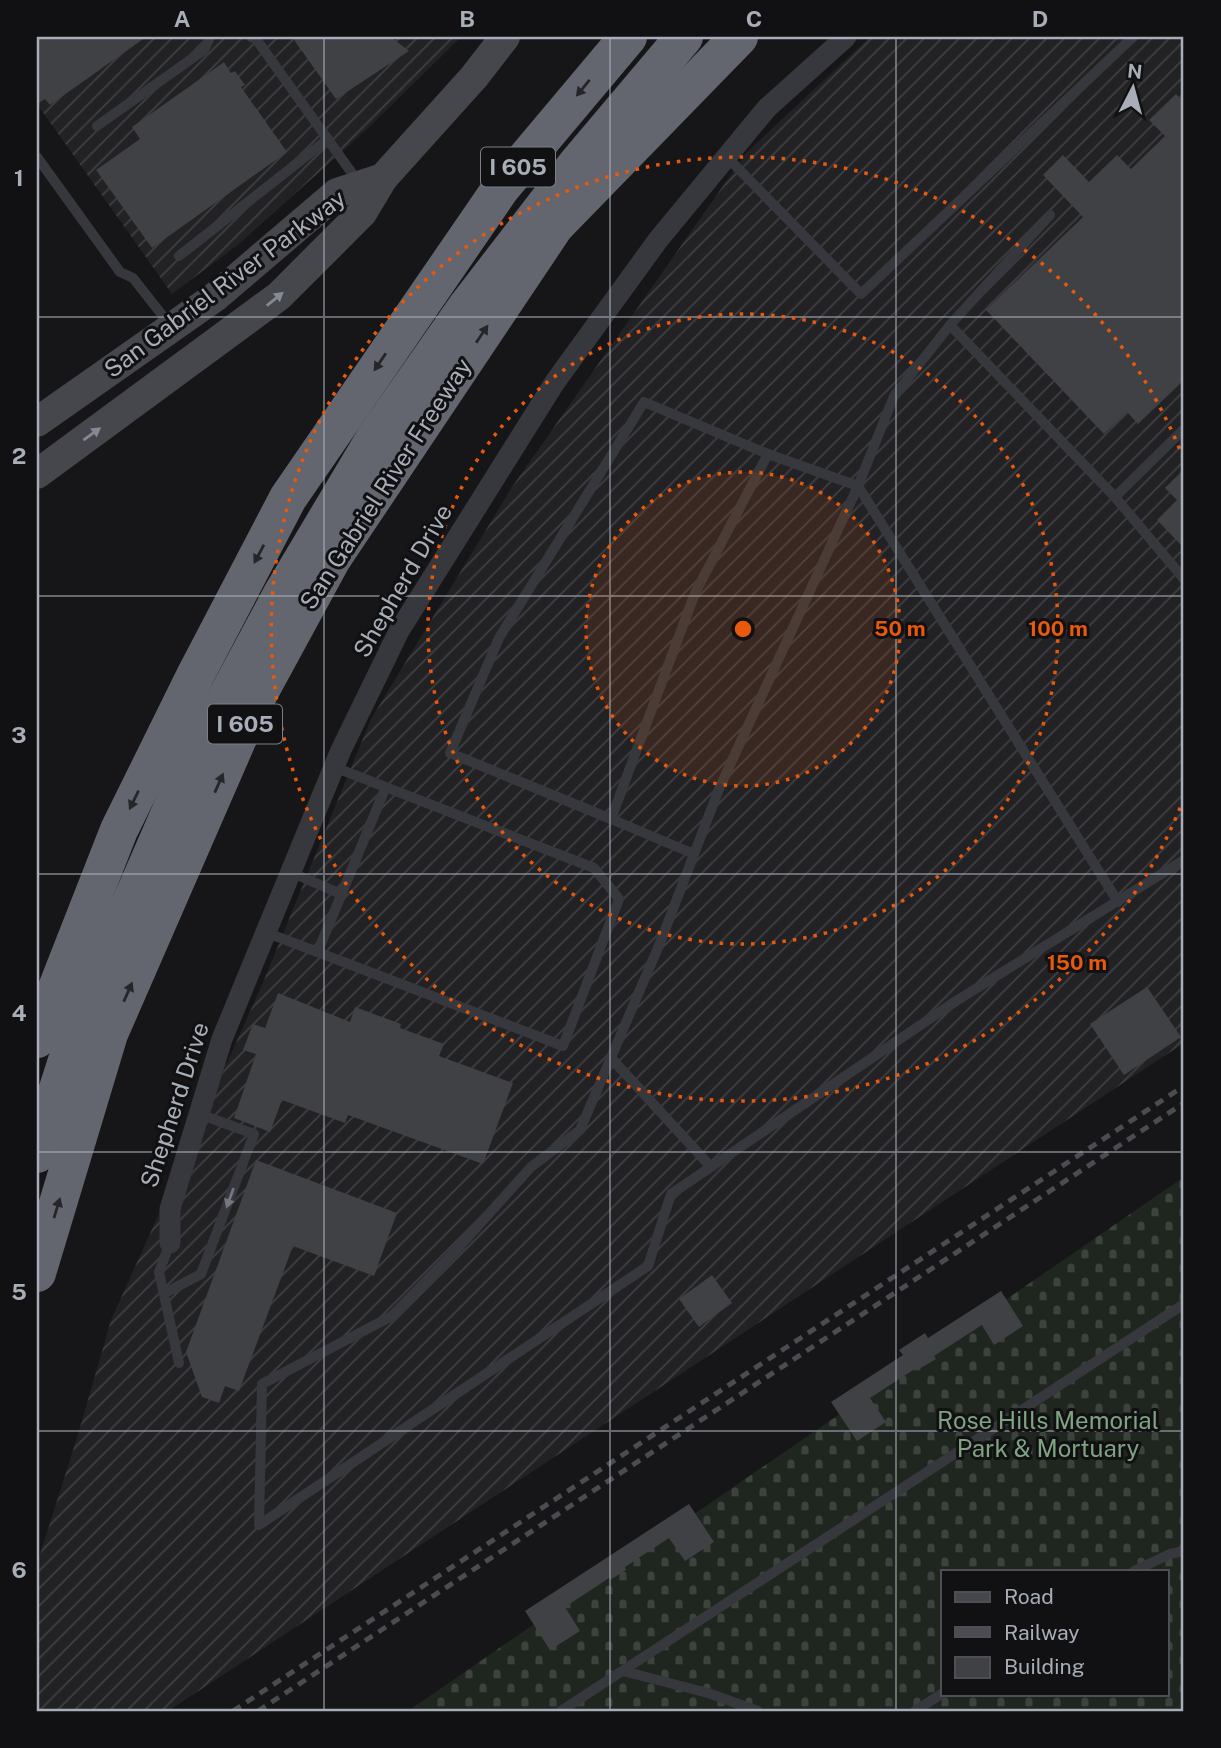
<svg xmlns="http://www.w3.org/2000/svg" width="1221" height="1748" font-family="'Public Sans',sans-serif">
  <defs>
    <pattern id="industrial-furrows" width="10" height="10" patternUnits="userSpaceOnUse" patternTransform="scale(1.75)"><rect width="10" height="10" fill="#222225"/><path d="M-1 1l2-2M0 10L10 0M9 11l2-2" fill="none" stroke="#3f3f43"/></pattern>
    <pattern id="cemetery-stones" width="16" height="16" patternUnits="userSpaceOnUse" patternTransform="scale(1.75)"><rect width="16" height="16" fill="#1e261f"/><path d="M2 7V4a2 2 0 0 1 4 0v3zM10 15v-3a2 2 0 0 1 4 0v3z" fill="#3c433d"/></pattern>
  </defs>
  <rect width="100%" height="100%" fill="#161618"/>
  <!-- industrial -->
  <g fill="url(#industrial-furrows)">
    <path d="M37 37H461L365 131 239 244 172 294 37 104Z"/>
    <path d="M870 37H1184V1043L168 1711H37V1564L79 1431 111 1320 262 985 371 719 512 487 746 153Z"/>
  </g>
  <!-- cemetery -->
  <path fill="url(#cemetery-stones)" fill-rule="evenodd" d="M1184 1177V1711H408ZM943 1571H1167V1694H943Z"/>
  <!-- building -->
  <g fill="#404145">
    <path d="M37 37H146L50 105 45 99 37 104Z"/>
    <path d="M292 37H391L409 51 336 99Z"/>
    <path d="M224 62 231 73 235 71 245 85 241 87 287 152 152 248 96 170 140 139 132 127Z"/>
    <path d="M1176 94 1184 102V380L1138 424 1127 412 1104 434 986 310 1083 217 1043 175 1063 155 1089 182 1117 155 1131 169 1165 136 1149 120Z"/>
    <path d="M1184 469V548L1157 520 1177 500 1165 488Z"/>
    <path d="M1147 987 1181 1037 1124 1075 1090 1024Z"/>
    <path d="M278 993 350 1022 355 1007 401 1024 400 1028 444 1044 439 1056 513 1083 483 1164 348 1115 345 1123 282 1100 270 1132 234 1118 256 1054 243 1050 253 1024 265 1028Z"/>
    <path d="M256 1160 397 1213 374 1276 293 1246 239 1391 225 1386 219 1403 202 1397 186 1352Z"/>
    <path d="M712 1275 732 1303 699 1327 679 1299Z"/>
    <path d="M1001 1291 1023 1326 994 1345 982 1325 934 1356 936 1359 919 1369 918 1367 870 1398 886 1422 857 1441 831 1402 903 1355 899 1350 925 1333 928 1338Z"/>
    <path d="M689 1504 714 1542 685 1561 669 1538 625 1567 626 1570 610 1580 609 1578 565 1607 580 1631 550 1650 525 1611Z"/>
  </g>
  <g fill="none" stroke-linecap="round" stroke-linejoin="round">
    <!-- lane -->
    <g stroke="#37383d" stroke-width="10">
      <path d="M251 37 256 39 359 183"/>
      <path d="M97 126 204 50 210 37"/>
      <path d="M726 156 861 294 1133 37"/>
      <path d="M37 157 120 272 133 278 170 325"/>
      <path d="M1050 215 950 325 1115 497"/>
      <path d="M179 256 328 139"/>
      <path d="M950 325 894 396 858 486 719 789 660 943 580 1130 531 1167 460 1246 392 1316 262 1384 259 1525 648 1266 671 1194 956 1001 1184 860"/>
      <path d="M1184 429 1115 497 1184 579"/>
      <path d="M611 819 450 753 499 638 644 402 768 454"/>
      <path d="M694 854 611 819 695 593 768 454 858 486 1118 902"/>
      <path d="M290 872 341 894"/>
      <path d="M265 932 563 1046 619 899 594 868 334 767"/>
      <path d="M318 951 385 789"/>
      <path d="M611 1058 711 1167"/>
      <path d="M170 1243 159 1272 179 1363"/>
      <path d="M165 1293 201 1274 254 1134 199 1114"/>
      <path d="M1134 1571 1170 1554 1184 1551"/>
      <path d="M623 1671 708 1693 758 1711"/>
      <path d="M561 1711 1184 1304"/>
      <path d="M915 1711 943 1693"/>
    </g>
    <!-- street -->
    <path stroke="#37383d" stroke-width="21" d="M170 1243V1209L222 1039 341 750 399 631 555 382 658 240 767 108 846 37"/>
    <!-- secondary -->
    <g stroke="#45474d" stroke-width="30">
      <path d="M37 422 215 297 337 193 383 178"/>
      <path d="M37 474 279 296 362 213 383 178 474 77 505 37"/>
    </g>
    <!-- highway -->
    <g stroke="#63666e" stroke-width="38">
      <path d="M37 1039 119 830 196 674 288 498 501 188 628 37"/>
      <path d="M37 1154 71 1048 119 930 193 760 282 594 375 438 468 305 576 165 684 37"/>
      <path d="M37 1273 109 1034 252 706 332 559 555 226 739 37"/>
    </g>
    <!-- rail -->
    <g stroke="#4a4c52" stroke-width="5" stroke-dasharray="9 7" stroke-linecap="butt">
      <path d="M233 1711 1184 1086"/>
      <path d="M258 1711 1184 1103"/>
    </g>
  </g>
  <!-- one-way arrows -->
  <defs><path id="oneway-solid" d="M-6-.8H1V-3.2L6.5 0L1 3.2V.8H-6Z" transform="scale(1.75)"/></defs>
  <g fill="#26262a">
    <use href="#oneway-solid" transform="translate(583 88) rotate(129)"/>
    <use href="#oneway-solid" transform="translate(482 334) rotate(-56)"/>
    <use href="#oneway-solid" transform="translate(380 362) rotate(124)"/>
    <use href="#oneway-solid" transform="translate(259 554) rotate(118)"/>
    <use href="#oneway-solid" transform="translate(219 783) rotate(-66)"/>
    <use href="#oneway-solid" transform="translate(134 800) rotate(116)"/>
    <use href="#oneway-solid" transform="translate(128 992) rotate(-66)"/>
    <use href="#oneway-solid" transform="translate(57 1208) rotate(-73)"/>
  </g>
  <g fill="#858993">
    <use href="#oneway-solid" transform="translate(275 299) rotate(-39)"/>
    <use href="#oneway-solid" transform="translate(92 434) rotate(-36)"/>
  </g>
  <use fill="#757881" href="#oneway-solid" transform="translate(230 1198) rotate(110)"/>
  <!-- grid -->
  <path fill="none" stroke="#a8adb8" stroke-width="2" stroke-opacity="0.55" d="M324 37V1711M610 37V1711M896 37V1711M37 317H1184M37 596H1184M37 874H1184M37 1152H1184M37 1431H1184"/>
  <!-- distance rings -->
  <circle cx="743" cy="629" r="157" fill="#e8590c" fill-opacity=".12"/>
  <g fill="none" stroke="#e8590c" stroke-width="3.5" stroke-dasharray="3.5 7">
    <circle cx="743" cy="629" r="157"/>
    <circle cx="743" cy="629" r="315"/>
    <path d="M1184 798A472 472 0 1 1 1184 460"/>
  </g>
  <g text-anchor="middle" stroke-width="6" stroke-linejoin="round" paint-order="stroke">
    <!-- shield labels -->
    <g fill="#111113" stroke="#7b7e86" stroke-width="2">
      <rect x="481" y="147.5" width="74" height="39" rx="5"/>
      <rect x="208" y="704.5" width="74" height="39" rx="5"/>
    </g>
    <g font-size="23" font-weight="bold" fill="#a8adb8">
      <text x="518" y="175">I 605</text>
      <text x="245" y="732">I 605</text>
    </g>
    <!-- street labels -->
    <g font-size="24" fill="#a8adb8" stroke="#111113">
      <text transform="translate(225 284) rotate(-37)" y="8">San Gabriel River Parkway</text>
      <text transform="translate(386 484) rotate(-57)" y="8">San Gabriel River Freeway</text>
      <text transform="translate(403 581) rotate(-60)" y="8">Shepherd Drive</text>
      <text transform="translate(175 1105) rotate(-72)" y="8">Shepherd Drive</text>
    </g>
    <!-- park labels -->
    <g font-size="24" fill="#7fa381" stroke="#111113">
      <text x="1048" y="1429">Rose Hills Memorial<tspan x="1048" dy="28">Park &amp; Mortuary</tspan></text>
    </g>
  </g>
  <circle cx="743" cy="629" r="10" fill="#e8590c" stroke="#111113" stroke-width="3.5"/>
  <g font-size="21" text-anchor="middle" font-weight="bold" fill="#e8590c" stroke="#111113" stroke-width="6" stroke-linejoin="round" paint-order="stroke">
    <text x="900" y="636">50 m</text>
    <text x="1058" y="636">100 m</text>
    <text x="1077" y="970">150 m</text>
  </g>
  <!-- border -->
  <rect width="1221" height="1748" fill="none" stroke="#111113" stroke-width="77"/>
  <!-- legend -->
  <rect x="941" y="1570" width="228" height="126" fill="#111113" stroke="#4d4f55" stroke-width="2"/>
  <rect x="955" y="1592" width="35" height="10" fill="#45474d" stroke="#4d4f55" stroke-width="2"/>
  <text x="1004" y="1604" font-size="21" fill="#a8adb8">Road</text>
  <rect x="955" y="1627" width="35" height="10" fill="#4a4c52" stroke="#4d4f55" stroke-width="2"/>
  <text x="1004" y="1640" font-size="21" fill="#a8adb8">Railway</text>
  <rect x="955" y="1657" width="35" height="21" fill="#404145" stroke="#4d4f55" stroke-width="2"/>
  <text x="1004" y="1674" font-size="21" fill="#a8adb8">Building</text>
  <!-- north arrow -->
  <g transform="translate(1133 88) rotate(6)" stroke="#111113" stroke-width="5" paint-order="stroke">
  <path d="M0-5L12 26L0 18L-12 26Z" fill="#a8adb8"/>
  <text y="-10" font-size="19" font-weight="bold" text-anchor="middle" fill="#a8adb8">N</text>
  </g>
  <rect x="38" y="38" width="1144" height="1672" fill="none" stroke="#a8adb8" stroke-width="2.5"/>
  <g font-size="23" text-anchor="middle" font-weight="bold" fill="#a8adb8">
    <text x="182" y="27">A</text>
    <text x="467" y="27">B</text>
    <text x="754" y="27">C</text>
    <text x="1040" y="27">D</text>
    <text x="19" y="186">1</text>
    <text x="19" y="464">2</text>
    <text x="19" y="743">3</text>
    <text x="19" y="1021">4</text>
    <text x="19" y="1300">5</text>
    <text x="19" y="1578">6</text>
  </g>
</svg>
